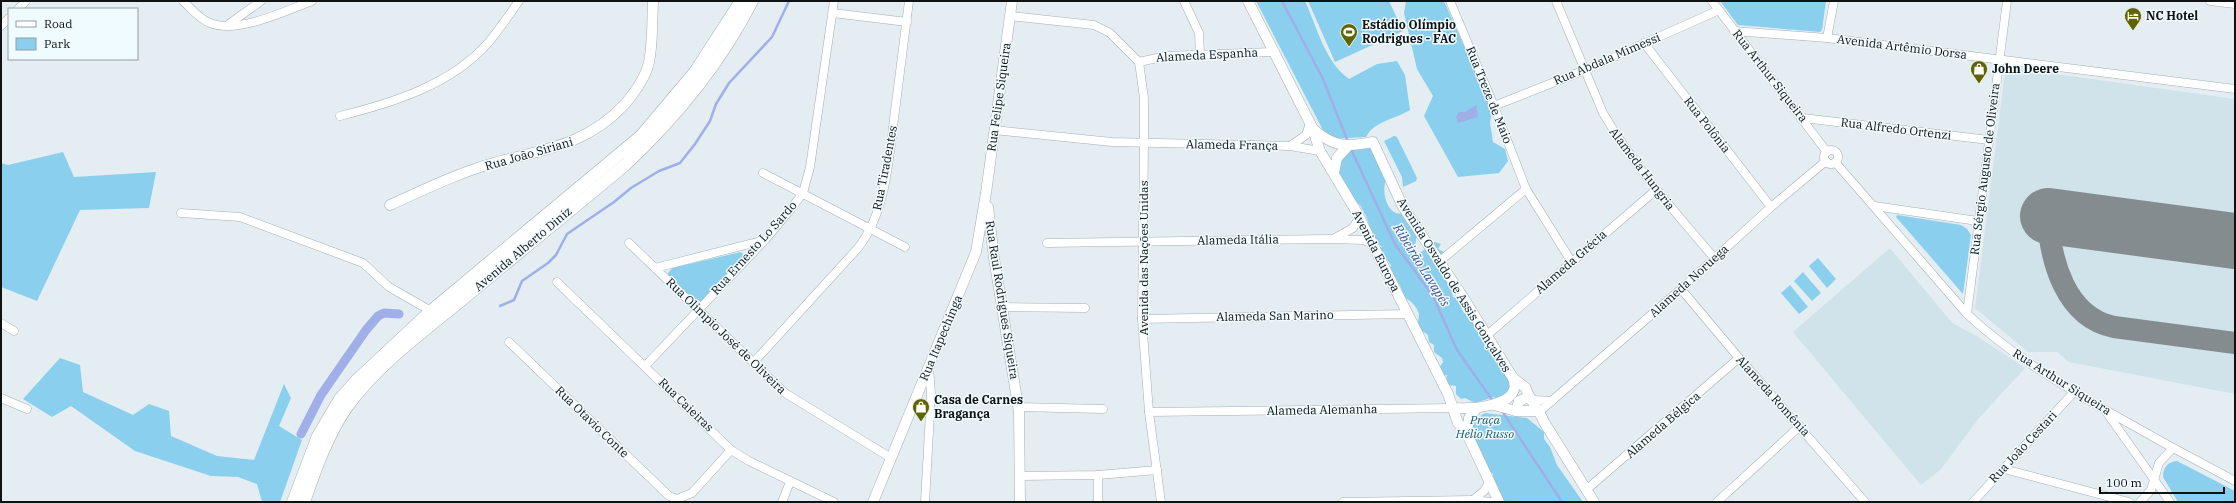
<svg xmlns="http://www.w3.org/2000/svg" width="2236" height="503" font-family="'IBM Plex Serif',serif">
  <rect width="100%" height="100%" fill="#e3edf2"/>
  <!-- built -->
  <g fill="#d0e2ea">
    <path d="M2013 68 2235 99V394L2069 362 2057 352H2028L1975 308 2005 73Z"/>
    <path d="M1890 248 1952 323 1975 335 2025 368 1979 418 1941 469 1921 485 1793 332Z"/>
  </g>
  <!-- green -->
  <g fill="#8ad0ee">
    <path d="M1256 1H1305C1317 27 1325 62 1349 79L1377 64 1397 61 1405 75 1410 110C1396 119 1374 121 1366 137L1331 139 1325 134Z"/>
    <path d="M1308 1H1389L1403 31 1335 62Z"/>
    <path d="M1406 1H1444L1492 109 1490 123 1493 142 1505 149 1508 161 1499 173 1458 177 1424 116 1433 96 1417 69 1404 13Z"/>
    <path d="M1720 1H1826L1822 30 1820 32 1738 25Z"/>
    <path d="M1394 136 1397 137 1417 178 1416 181 1403 187 1402 177 1384 141Z"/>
    <path d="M1370 146 1386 180C1382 189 1385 208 1396 213 1398 214 1400 213 1402 214L1406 221H1410L1417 235 1414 250 1418 254 1424 250V246L1435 242 1441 244 1438 249 1444 252 1447 257 1445 265 1453 297 1461 300V308L1464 313H1469L1497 358 1496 363 1500 365 1516 385 1497 400 1494 397 1475 403 1465 398 1461 399 1456 394V386L1448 385 1446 381 1447 375H1442L1439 368 1443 362 1442 358 1434 352V345L1429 342 1428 335C1425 332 1420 331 1418 327 1417 323 1419 319 1419 314 1417 307 1411 300 1404 298L1401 287 1390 269 1391 265 1379 249 1382 247 1375 241 1366 216 1360 205 1352 198 1332 160C1337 143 1355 147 1370 146Z"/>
    <path d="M63 152 74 177 156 172 149 208 80 210 37 301 1 287V163L8 165Z"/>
    <path d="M1897 215 1961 225 1967 229 1971 235 1963 294 1896 217Z"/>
    <path d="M741 252 743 254 741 259 702 301H693L666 276 672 268Z"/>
    <path d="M1818 258 1836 279 1827 288 1809 266Z"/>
    <path d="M1803 272 1821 293 1812 301 1794 281Z"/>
    <path d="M1790 285 1808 307 1799 314 1781 293Z"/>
    <path d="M60 358 80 365 83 392 133 415 149 404 169 411 171 436 217 456 254 460 284 384 291 398 279 426 302 440 280 502H262L257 484 238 477 211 476 135 451 71 406 52 417 23 399Z"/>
    <path d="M1485 413 1527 418 1544 432V439L1550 447 1557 465 1583 502H1504L1494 487 1493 474 1485 469 1471 428 1472 421Z"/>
    <path d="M2177 461 2235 491V502H2178L2163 477C2163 467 2168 462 2177 461Z"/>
  </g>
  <!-- water -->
  <path fill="#a0afe8" d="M1476 105 1478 117 1458 123 1456 117 1459 112H1465Z"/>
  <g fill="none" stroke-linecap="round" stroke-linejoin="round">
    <!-- stream -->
    <g stroke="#a0afe8" stroke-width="2.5">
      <path d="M1282 1 1323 79 1348 142"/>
      <path d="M1350 147 1395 244 1433 296 1457 350 1493 401"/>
      <path d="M500 306 514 300 522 281 548 263 556 255 567 234 614 202 631 188 659 171 680 163 695 144 710 121 716 104 729 83 772 37 789 1"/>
      <path d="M1502 411 1562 502"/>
    </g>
    <!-- canal -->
    <path stroke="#a0afe8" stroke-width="9" d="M301 434 321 395 366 330 378 316 384 313 399 314"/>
    <!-- taxiway -->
    <path stroke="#858c90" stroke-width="22" d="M2048 216C2050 260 2065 317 2114 327L2235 343"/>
    <!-- runway -->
    <path stroke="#858c90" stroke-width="56" d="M2048 216 2235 241"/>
    <!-- minor casing -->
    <g stroke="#a5afb3" stroke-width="9">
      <g id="minor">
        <path d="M183 1C191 8 199 19 210 23 238 34 285 11 312 1"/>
        <path d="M1184 1 1199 33 1200 55"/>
        <path d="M1450 1 1494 106 1526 189 1571 261"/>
        <path d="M1556 1 1603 113C1634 166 1675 212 1715 259"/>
        <path d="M1712 1 1827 152"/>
        <path d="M2210 1 2235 4"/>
        <path d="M18 9 26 1"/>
        <path d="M833 13 907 22"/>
        <path d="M1010 16 1094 25 1110 33 1139 62"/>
        <path d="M229 24 261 1"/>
        <path d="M1 26 9 18"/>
        <path d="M1734 31 1827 38 2235 89"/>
        <path d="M1827 38 1834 1"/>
        <path d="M1644 43 1771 207"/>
        <path d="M1139 62 1144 98V143L1142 319 1149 412 1161 502"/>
        <path d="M1139 62 1166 56 1275 52"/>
        <path d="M1494 106 1585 70 1719 10"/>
        <path d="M340 116C392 103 451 85 488 43 499 30 509 15 519 1"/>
        <path d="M1803 118 1989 140"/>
        <path d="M994 130 1112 142 1290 146 1320 151"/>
        <path d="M1290 146 1306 135 1310 123"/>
        <circle cx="1831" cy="157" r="7"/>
        <path d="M1835 162 1967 314C2009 353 2057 382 2107 411 2149 435 2191 458 2235 481"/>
        <path d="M763 173 905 247"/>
        <path d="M1874 206 1978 221"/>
        <path d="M181 213 240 217 363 263 389 287 431 311"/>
        <path d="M1335 238 1353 228 1359 218"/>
        <path d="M629 243 785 393 891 458"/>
        <path d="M1047 243 1332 239 1363 240 1371 243"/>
        <path d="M1440 261 1526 189"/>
        <path d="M655 268 765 240"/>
        <path d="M557 282 731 450 749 461 834 502"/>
        <path d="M1681 289 1739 358 1865 502"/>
        <path d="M1003 307 1085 308"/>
        <path d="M1967 314 2007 1"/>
        <path d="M1142 319 1408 314"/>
        <path d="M1 323 14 331"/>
        <path d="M1486 336 1656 190"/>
        <path d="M509 342 669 496 677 499 692 493 731 450"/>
        <path d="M753 363 858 248C887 211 889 156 895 111 900 74 904 38 909 1"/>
        <path d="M645 366 765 240 790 210 803 193 810 167 834 1"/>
        <path d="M1 398 27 409"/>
        <path d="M1533 400 1552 401"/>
        <path d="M1018 407 1103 409"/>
        <path d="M1540 411 1681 289 1771 207 1826 161"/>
        <path d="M1149 412 1453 408"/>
        <path d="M2107 413 2170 502"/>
        <path d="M2004 469 2129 502"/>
        <path d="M1098 475V502"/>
        <path d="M1020 476 1098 475 1157 470"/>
        <path d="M1586 490 1739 358"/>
        <path d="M1473 500 1484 491 1490 481"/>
        <path d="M782 502 790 482"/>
        <path d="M925 502 931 395 929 367"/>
        <path d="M1343 502 1473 500 1491 502"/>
        <path d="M1717 502 1800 426"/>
        <path d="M1973 502 2074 392"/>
        <path d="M2140 502 2151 490 2159 463 2172 449"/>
      </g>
    </g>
    <!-- tertiary casing -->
    <g stroke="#a5afb3" stroke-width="11">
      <g id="tertiary">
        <path d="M1248 1 1312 127 1320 151 1356 211 1448 394 1458 423 1467 434 1499 502"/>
        <path d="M1313 129C1335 148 1347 147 1373 142L1403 207 1461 294 1513 378 1526 388C1527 396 1540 411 1544 422L1594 502"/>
        <path d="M1334 173 1337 158 1348 146"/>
        <path d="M390 205C425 189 460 172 497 162 547 149 588 144 625 104 635 92 646 77 649 62 653 42 652 21 653 1"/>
        <path d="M988 207 994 258 1019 412 1020 502"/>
        <path d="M1494 405 1516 411H1540"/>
        <path d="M1453 408C1469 409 1525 407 1513 378"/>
        <path d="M1516 411 1519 401 1526 398 1533 400"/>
        <path d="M1467 434 1469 418 1476 409"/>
        <path d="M873 502 976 252 986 193 1012 1"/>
      </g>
    </g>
    <!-- primary casing -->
    <g stroke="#a5afb3" stroke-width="13">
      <g id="primary">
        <path d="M293 502 318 436 340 399 356 381 431 311 641 136 695 72 741 1"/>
        <path d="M304 502C315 470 327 436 346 408 375 367 420 334 459 302 514 256 570 211 625 165 676 117 720 64 752 1"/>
      </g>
    </g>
    <!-- minor -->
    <use href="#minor" stroke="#fff" stroke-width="8"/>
    <!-- tertiary -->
    <use href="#tertiary" stroke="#fff" stroke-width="10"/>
    <!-- primary -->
    <use href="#primary" stroke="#fff" stroke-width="12"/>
  </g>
  <!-- icons -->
  <defs>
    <g id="hotel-pin" transform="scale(0.9)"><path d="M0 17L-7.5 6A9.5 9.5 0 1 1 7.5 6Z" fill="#606400" stroke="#f0fbff"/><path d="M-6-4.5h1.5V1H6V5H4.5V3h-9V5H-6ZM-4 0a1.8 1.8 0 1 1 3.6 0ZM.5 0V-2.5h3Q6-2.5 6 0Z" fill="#fff"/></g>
    <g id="stadium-pin" transform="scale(0.9)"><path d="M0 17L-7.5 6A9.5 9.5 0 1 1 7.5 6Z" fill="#606400" stroke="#f0fbff"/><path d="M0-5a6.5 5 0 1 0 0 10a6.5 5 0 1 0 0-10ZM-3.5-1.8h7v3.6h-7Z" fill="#fff"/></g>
    <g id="shop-pin" transform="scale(0.9)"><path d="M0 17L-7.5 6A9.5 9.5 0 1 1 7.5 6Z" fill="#606400" stroke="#f0fbff"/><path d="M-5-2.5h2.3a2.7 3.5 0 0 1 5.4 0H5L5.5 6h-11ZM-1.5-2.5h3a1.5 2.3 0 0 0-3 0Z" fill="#fff"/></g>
  </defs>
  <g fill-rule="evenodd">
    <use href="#hotel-pin" x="2133" y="16"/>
    <use href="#stadium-pin" x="1349" y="32"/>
    <use href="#shop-pin" x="1979" y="69"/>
    <use href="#shop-pin" x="921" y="407"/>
  </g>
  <g text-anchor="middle" stroke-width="3" stroke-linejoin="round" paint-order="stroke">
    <!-- poi labels -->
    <g font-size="12" font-weight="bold" fill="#0e1213" stroke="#f0fbff" text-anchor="start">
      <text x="2146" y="20">NC Hotel</text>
      <text x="1362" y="29">Estádio Olímpio<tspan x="1362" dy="14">Rodrigues - FAC</tspan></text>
      <text x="1992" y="73">John Deere</text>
      <text x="934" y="404">Casa de Carnes<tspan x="934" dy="14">Bragança</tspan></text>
    </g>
    <!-- street labels -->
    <g font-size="12" fill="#0e1213" stroke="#f0fbff">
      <text transform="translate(1902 47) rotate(7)" y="4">Avenida Artêmio Dorsa</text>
      <text transform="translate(1207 55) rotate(-3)" y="4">Alameda Espanha</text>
      <text transform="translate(1607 59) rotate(-23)" y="4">Rua Abdala Mimessi</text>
      <text transform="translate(1770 76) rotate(52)" y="4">Rua Arthur Siqueira</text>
      <text transform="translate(1489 95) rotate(68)" y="4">Rua Treze de Maio</text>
      <text transform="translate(999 97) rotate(-82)" y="4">Rua Felipe Siqueira</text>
      <text transform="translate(1707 125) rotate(52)" y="4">Rua Polônia</text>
      <text transform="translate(1896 129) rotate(7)" y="4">Rua Alfredo Ortenzi</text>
      <text transform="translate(1232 145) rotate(1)" y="4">Alameda França</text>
      <text transform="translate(529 154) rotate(-16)" y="4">Rua João Siriani</text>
      <text transform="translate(885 168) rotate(-79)" y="4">Rua Tiradentes</text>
      <text transform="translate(1642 169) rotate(53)" y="4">Alameda Hungria</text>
      <text transform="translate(1985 169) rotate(-83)" y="4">Rua Sérgio Augusto de Oliveira</text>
      <text transform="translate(1238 240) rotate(-1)" y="4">Alameda Itália</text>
      <text transform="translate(754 248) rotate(-48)" y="4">Rua Ernesto Lo Sardo</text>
      <text transform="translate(523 249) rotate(-40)" y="4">Avenida Alberto Diniz</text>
      <text transform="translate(1376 251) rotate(63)" y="4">Avenida Europa</text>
      <text transform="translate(1144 258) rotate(-90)" y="4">Avenida das Nações Unidas</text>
      <text transform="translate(1571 262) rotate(-41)" y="4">Alameda Grécia</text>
      <text transform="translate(1689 281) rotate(-42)" y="4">Alameda Noruega</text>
      <text transform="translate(1454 285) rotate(58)" y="4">Avenida Osvaldo de Assis Gonçalves</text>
      <text transform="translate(1002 300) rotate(81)" y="4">Rua Raul Rodrigues Siqueira</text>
      <text transform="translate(1275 316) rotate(-1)" y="4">Alameda San Marino</text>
      <text transform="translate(726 336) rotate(44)" y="4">Rua Olimpio José de Oliveira</text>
      <text transform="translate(941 338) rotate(-67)" y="4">Rua Itapechinga</text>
      <text transform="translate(2062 382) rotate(32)" y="4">Rua Arthur Siqueira</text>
      <text transform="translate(1773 396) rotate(48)" y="4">Alameda Romênia</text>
      <text transform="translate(686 405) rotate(44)" y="4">Rua Caieiras</text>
      <text transform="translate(1322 410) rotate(-1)" y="4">Alameda Alemanha</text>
      <text transform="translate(592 422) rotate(44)" y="4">Rua Otavio Conte</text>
      <text transform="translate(1663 425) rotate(-41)" y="4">Alameda Bélgica</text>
      <text transform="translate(2023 447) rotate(-47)" y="4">Rua João Cestari</text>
    </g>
    <!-- park labels -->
    <g font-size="12" font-style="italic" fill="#245c72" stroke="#f0fbff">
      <text x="1485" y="424">Praça<tspan x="1485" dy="14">Hélio Russo</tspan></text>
    </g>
    <!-- water labels -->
    <g font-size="13" font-style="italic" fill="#404e93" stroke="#f0fbff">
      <text transform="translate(1422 265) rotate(58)" y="5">Ribeirão Lavapés</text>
    </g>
  </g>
  <!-- border -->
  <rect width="2236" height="503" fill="none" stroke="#0e1213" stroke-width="4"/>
  <!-- legend -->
  <rect x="8" y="8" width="130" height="52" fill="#f0fbff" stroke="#969ea1"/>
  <rect x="16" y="21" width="20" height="6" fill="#ffffff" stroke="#969ea1"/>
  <text x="44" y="28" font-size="12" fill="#0e1213">Road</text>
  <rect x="16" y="38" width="20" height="12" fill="#8ad0ee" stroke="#969ea1"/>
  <text x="44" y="48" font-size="12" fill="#0e1213">Park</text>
  <!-- scale -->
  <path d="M2100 487v6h124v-6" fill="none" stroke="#0e1213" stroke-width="2"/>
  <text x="2106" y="487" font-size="12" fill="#0e1213" stroke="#f0fbff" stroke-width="3" paint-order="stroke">100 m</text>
</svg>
